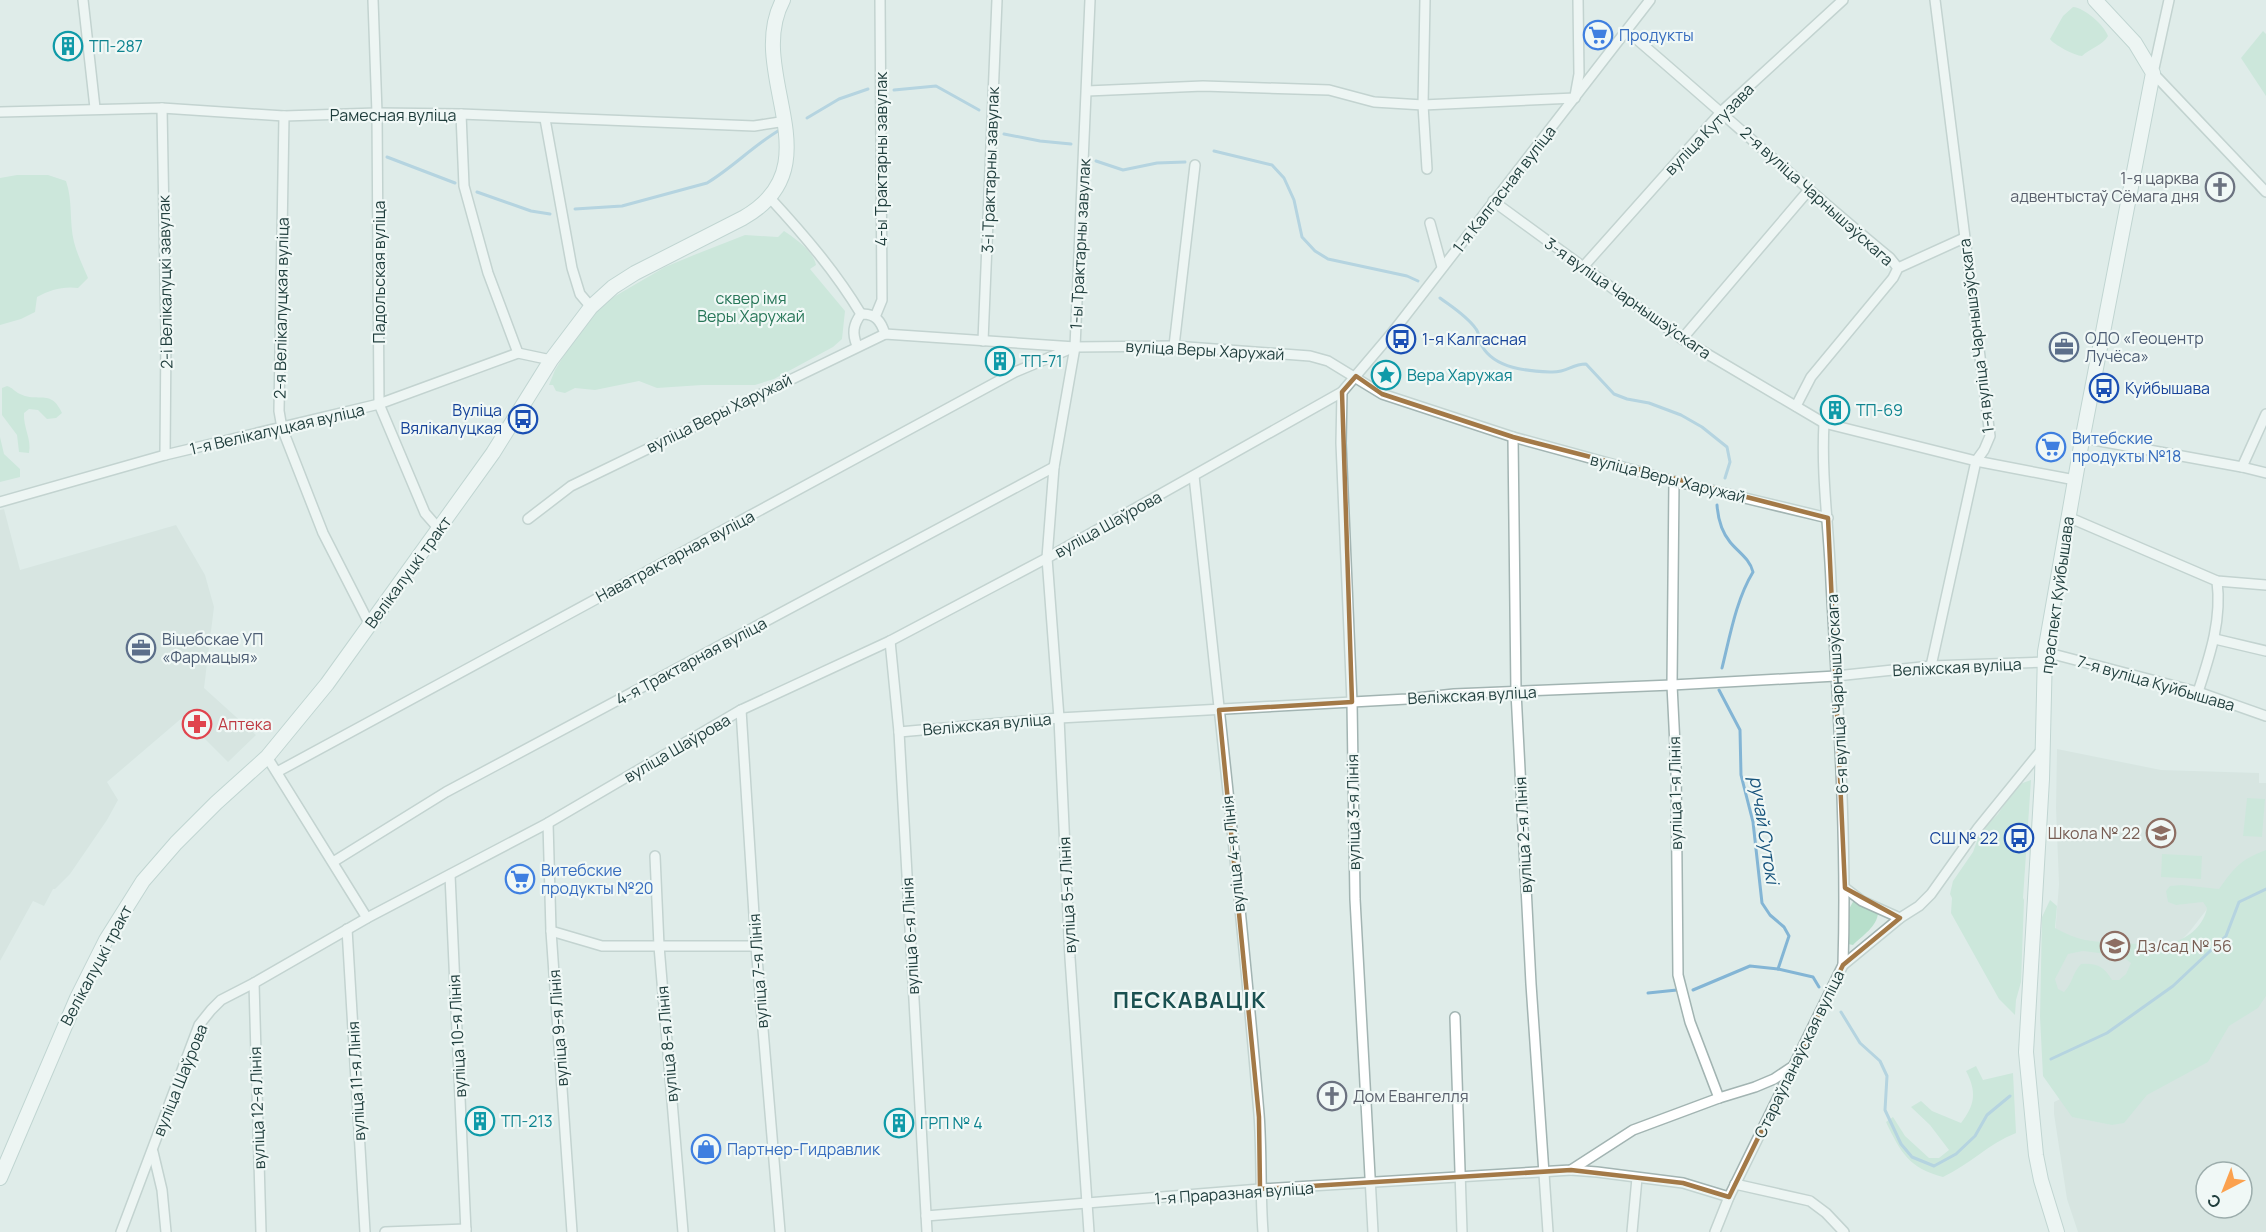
<svg xmlns="http://www.w3.org/2000/svg" width="2266" height="1232" font-family="Manrope,sans-serif">
  <rect width="100%" height="100%" fill="#dfece9"/>
  <!-- built -->
  <g fill="#cedcd8" fill-rule="evenodd">
    <path d="M4 509 20 570 176 525 205 575 214 607 204 688 256 735 228 762 183 717 107 782 118 800 107 820 70 874 55 889H53L44 906 33 901 0 961V510Z"/>
    <path d="M2057 749 2161 770 2259 773V783H2266V858L2211 904 2190 931 2162 960 2049 1013 2059 884 2056 808Z"/>
    <path d="M2266 982V1232H2078L2067 1199 2054 1114V1102L2150 1056ZM2206 1172H2242V1208H2206Z"/>
  </g>
  <!-- green -->
  <g fill="#b7dfcb" fill-rule="evenodd">
    <path d="M2073 7C2085 8 2104 25 2108 36 2103 45 2089 49 2082 56 2075 56 2053 44 2050 39L2063 16Z"/>
    <path d="M2263 31 2266 34V96L2241 58Z"/>
    <path d="M17 175H48L66 181C73 201 69 221 74 242 77 254 83 266 88 278L78 288C63 286 50 290 37 297L35 312 21 319 0 325V178Z"/>
    <path d="M784 231C795 238 814 252 816 265L810 269 845 311 842 339 833 347 774 379 755 385H702L657 388 639 381 595 390 575 388 565 393 556 391 553 385H549L555 370 574 339 605 302 665 267 694 255 745 235 778 237Z"/>
    <path d="M7 386C13 388 14 391 20 394 38 403 51 388 62 413L56 418 47 419 38 410 29 409 24 413C23 427 32 440 29 453L19 452 17 435 2 415V388Z"/>
    <path d="M0 437 4 454 20 469V477L0 482Z"/>
    <path d="M2031 780 2023 898 2024 900 2021 982 2016 1000 2015 1015 1999 999 1951 913 1952 898 1950 894 1953 881 1973 852 1981 830 1998 814 2017 785Z"/>
    <path d="M2247 798 2265 799 2262 837 2243 836Z"/>
    <path d="M2266 850V996L2258 1008 2229 1026 2208 1062 2147 1095 2124 1123 2112 1125 2072 1117 2043 1076 2040 1017 2042 917 2050 900 2057 906 2055 928C2065 933 2075 938 2085 940 2102 943 2157 946 2173 942 2190 938 2204 924 2207 908L2203 902 2176 905 2168 902 2166 891 2170 886 2182 885 2219 889C2234 868 2241 859 2266 850ZM2083 951 2122 956 2131 963 2126 974 2119 980H2112C2104 966 2096 963 2081 964 2072 973 2073 983 2064 992L2058 989 2055 979 2068 954Z"/>
    <path d="M2162 854 2202 856 2201 879 2161 877Z"/>
    <path d="M1854 900 1878 912C1878 926 1862 936 1853 945L1848 944 1847 940 1849 909Z"/>
    <path d="M1976 1066 1983 1080 2013 1073 2016 1133C1988 1144 1969 1165 1943 1177 1909 1168 1901 1153 1886 1122L1893 1117 1905 1136 1929 1158H1939L1949 1150 1930 1125 1911 1107 1921 1101 1932 1111 1961 1123C1975 1105 1977 1092 1966 1071Z"/>
  </g>
  <g fill="none" stroke-linecap="round" stroke-linejoin="round">
    <!-- stream -->
    <g stroke="#83b5d5" stroke-width="3">
      <path d="M894 90 936 86 979 110"/>
      <path d="M807 118 839 99 868 89"/>
      <path d="M1004 134 1040 141 1071 144"/>
      <path d="M1214 151 1272 165 1284 178 1294 200 1302 237 1315 251 1328 259 1407 276 1418 281"/>
      <path d="M387 157 455 183"/>
      <path d="M1096 161 1123 170 1157 163 1185 162"/>
      <path d="M477 192 531 211 550 214"/>
      <path d="M575 209 622 206 707 183C732 168 753 146 778 131"/>
      <path d="M1440 298C1452 307 1467 316 1476 329 1480 334 1479 341 1482 346 1495 369 1528 371 1550 372 1569 373 1570 364 1586 364L1614 394 1627 399 1649 403 1681 415 1702 427 1727 447 1730 462 1725 478"/>
      <path d="M1717 505C1718 519 1721 531 1730 542 1738 552 1750 559 1753 572 1736 600 1730 636 1722 668"/>
      <path d="M1719 690 1740 730 1741 775 1753 822 1762 903 1770 915 1784 927 1789 936 1778 969"/>
      <path d="M1693 990 1750 966 1778 969 1813 977 1819 987"/>
      <path d="M1648 993 1677 990"/>
      <path d="M1841 1012 1860 1043 1880 1061 1887 1076 1885 1110 1901 1144 1912 1157 1934 1166 1956 1154 1975 1136 1987 1115 2010 1096"/>
      <path d="M2051 1059 2107 1033 2173 986 2226 936 2239 902 2266 889"/>
    </g>
    <!-- street casing -->
    <g stroke="#a2b4b2" stroke-width="12">
      <g id="street">
        <path d="M83 0 95 108"/>
        <path d="M373 0 377 113 379 404 425 513 439 529"/>
        <path d="M1425 0 1423 105 1427 169"/>
        <path d="M2169 0 2153 73 2266 192"/>
        <path d="M1627 31C1715 106 1800 184 1890 258L1898 268"/>
        <path d="M1087 91 1203 86 1329 90 1374 102 1423 105 1575 98"/>
        <path d="M1575 96 1579 74 1578 0"/>
        <path d="M162 108 166 333 165 455"/>
        <path d="M0 112 162 108 284 116 377 113 461 114 754 126 786 121"/>
        <path d="M461 114 464 186 488 273 518 353"/>
        <path d="M284 116 279 411 282 428 323 533 370 625"/>
        <path d="M545 119 572 268 580 294 591 307"/>
        <path d="M770 198C804 235 835 271 861 314"/>
        <path d="M1493 201 1682 339 1824 423 1976 461 2075 480"/>
        <path d="M1430 223 1442 267"/>
        <path d="M1583 267 1722 111 1843 0"/>
        <path d="M875 317 882 300 880 0"/>
        <path d="M1682 339 1808 191"/>
        <path d="M983 341 997 0"/>
        <path d="M857 346C852 333 853 325 861 314 875 313 881 321 885 334"/>
        <path d="M1174 346 1195 165"/>
        <path d="M1342 392 1341 443 1352 702 1355 899 1373 1232"/>
        <path d="M1796 406 1811 377 1893 278 1898 268 1964 238"/>
        <path d="M1824 423C1821 476 1829 529 1831 582 1838 710 1847 837 1843 965"/>
        <path d="M1513 437 1516 692 1531 984 1548 1232"/>
        <path d="M2083 438 2242 467 2266 473"/>
        <path d="M2242 467 2266 414"/>
        <path d="M1194 476C1217 689 1241 901 1259 1114 1262 1153 1260 1193 1263 1232"/>
        <path d="M1674 481 1672 685 1676 766 1678 975 1690 1022 1719 1098"/>
        <path d="M0 502 165 455 379 404 518 353 551 360"/>
        <path d="M2068 517 2217 581 2266 585"/>
        <path d="M528 519 571 486 885 334 1075 347 1174 346 1310 356 1328 361 1382 394 1513 437 1674 481 1828 518"/>
        <path d="M2215 639 2266 651"/>
        <path d="M890 641 899 732 927 1232"/>
        <path d="M2045 652 2198 692 2266 716"/>
        <path d="M1931 666 1976 461 1984 450 1990 436 1935 0"/>
        <path d="M2198 692C2210 655 2222 620 2217 581"/>
        <path d="M741 710 756 946 780 1232"/>
        <path d="M899 732 1059 718 1407 699 1454 694 1672 685 1836 676 1931 666 2045 662"/>
        <path d="M267 757 367 918"/>
        <path d="M277 772 1015 372 1072 348"/>
        <path d="M548 823 551 931 572 1232"/>
        <path d="M655 856 659 946 683 1232"/>
        <path d="M333 862 446 792 1054 467"/>
        <path d="M450 875 466 1232"/>
        <path d="M1845 888 1862 901 1900 918"/>
        <path d="M347 929 365 1232"/>
        <path d="M551 931 602 946H756"/>
        <path d="M254 983 261 1232"/>
        <path d="M1455 1017 1462 1232"/>
        <path d="M153 1152 162 1190 166 1232"/>
        <path d="M1571 1170 1597 1172 1683 1183 1729 1197"/>
        <path d="M1735 1184 1810 1201 1826 1213 1844 1232"/>
        <path d="M926 1216 1260 1189 1571 1170 1633 1130 1719 1098 1755 1087 1774 1079 1792 1067"/>
        <path d="M121 1232 199 1025 211 1010 221 1000 254 983 367 918 548 823 741 710 890 641 1047 558 1342 392 1392 333 1650 0"/>
        <path d="M385 1232 466 1229"/>
        <path d="M1089 1232 1070 958 1059 718 1047 558 1054 467 1075 347 1090 0"/>
        <path d="M1632 1232 1637 1178"/>
        <path d="M1715 1232 1729 1197 1843 965 1900 918 1919 906 1931 894 1978 828 2043 748"/>
      </g>
    </g>
    <!-- secondary casing -->
    <g stroke="#9db8b5" stroke-width="16">
      <g id="secondary">
        <path d="M0 1178 77 998 106 940 143 881 176 843 216 803 267 757 327 684 493 453 551 360 591 307 613 287 635 273 743 218C837 165 744 73 783 0"/>
        <path d="M2057 1232 2041 1180 2036 1155 2026 1052 2042 779 2045 652 2081 446 2153 73 2135 43 2095 0"/>
      </g>
    </g>
    <!-- street -->
    <use href="#street" stroke="#fff" stroke-width="9"/>
    <!-- secondary -->
    <use href="#secondary" stroke="#fff" stroke-width="14"/>
  </g>
  <!-- marked area -->
  <path d="M0 0H2266V1232H0ZM1356 376 1382 394 1513 437 1828 518 1845 888 1900 918 1843 965 1729 1197 1683 1183 1571 1170 1260 1189 1259 1117 1219 710 1352 702 1342 392Z" fill="#dfece9" fill-opacity=".55" fill-rule="evenodd"/>
  <path fill="none" stroke="#a37947" stroke-width="4.5" stroke-linejoin="round" d="M1356 376 1382 394 1513 437 1828 518 1845 888 1900 918 1843 965 1729 1197 1683 1183 1571 1170 1260 1189 1259 1117 1219 710 1352 702 1342 392Z"/>
  <!-- icons -->
  <defs>
    <g id="supermarket-ring" transform="scale(1.5)"><circle r="9.5" fill="#f0f8f6" stroke="#3f7fe0" stroke-width="1.5"/><path d="M-6-5.5h2.5l.6 2H6L4.5 2H-2.5L-4.4-4H-6ZM-1.5 3.2a1.3 1.3 0 1 0 .1 0ZM3 3.2a1.3 1.3 0 1 0 .1 0Z" fill="#3f7fe0"/></g>
    <g id="building-ring" transform="scale(1.5)"><circle r="9.5" fill="#f0f8f6" stroke="#0f9aa8" stroke-width="1.5"/><path d="M-4-6H4V6H1V3H-1V6H-4ZM-2.5-4.3h1.7v1.8h-1.7ZM.8-4.3h1.7v1.8H.8ZM-2.5-1h1.7V.8h-1.7ZM.8-1h1.7V.8H.8Z" fill="#0f9aa8"/></g>
    <g id="church-ring" transform="scale(1.5)"><circle r="9.5" fill="#f0f8f6" stroke="#6b7280" stroke-width="1.5"/><path d="M-1.2-6h2.4v3.5h3.3v2.4h-3.3V6h-2.4V-.1h-3.3v-2.4h3.3Z" fill="#6b7280"/></g>
    <g id="bus-ring" transform="scale(1.5)"><circle r="9.5" fill="#f0f8f6" stroke="#1a4fb4" stroke-width="1.5"/><path d="M-5-6H5V4H4V6H2V4H-2V6H-4V4H-5ZM-3.5-4V0h7V-4ZM-3.5 1.2v1.5H-2V1.2ZM2 1.2v1.5H3.5V1.2Z" fill="#1a4fb4"/></g>
    <g id="office-ring" transform="scale(1.5)"><circle r="9.5" fill="#f0f8f6" stroke="#5c6f8a" stroke-width="1.5"/><path d="M-6-3h4V-5.5h4V-3h4V5H-6ZM-1-4.5V-3h2v-1.5ZM-6 0V1H6V0Z" fill="#5c6f8a"/></g>
    <g id="sight-ring" transform="scale(1.5)"><circle r="9.5" fill="#f0f8f6" stroke="#0f9aa8" stroke-width="1.5"/><path d="M0-6L1.8-2.2L6-1.7L2.9 1.2L3.7 5.4L0 3.3L-3.7 5.4L-2.9 1.2L-6-1.7L-1.8-2.2Z" fill="#0f9aa8"/></g>
    <g id="pharmacy-ring" transform="scale(1.5)"><circle r="9.5" fill="#f0f8f6" stroke="#e0444e" stroke-width="1.5"/><path d="M-2-6h4v4h4v4h-4v4h-4v-4h-4v-4h4Z" fill="#e0444e"/></g>
    <g id="school-ring" transform="scale(1.5)"><circle r="9.5" fill="#f0f8f6" stroke="#8d6e63" stroke-width="1.5"/><path d="M0-5L7-2L0 1L-7-2ZM-4 1L0 2.5L4 1V4Q0 6-4 4Z" fill="#8d6e63"/></g>
    <g id="shop-ring" transform="scale(1.5)"><circle r="9.5" fill="#f0f8f6" stroke="#3f7fe0" stroke-width="1.5"/><path d="M-5-2.5h2.3a2.7 3.5 0 0 1 5.4 0H5L5.5 6h-11ZM-1.5-2.5h3a1.5 2.3 0 0 0-3 0Z" fill="#3f7fe0"/></g>
  </defs>
  <g fill-rule="evenodd">
    <use href="#supermarket-ring" x="1598" y="35"/>
    <use href="#building-ring" x="68" y="46"/>
    <use href="#church-ring" x="2220" y="187"/>
    <use href="#bus-ring" x="1401" y="339"/>
    <use href="#office-ring" x="2064" y="347"/>
    <use href="#building-ring" x="1000" y="361"/>
    <use href="#sight-ring" x="1386" y="375"/>
    <use href="#bus-ring" x="2104" y="388"/>
    <use href="#building-ring" x="1835" y="410"/>
    <use href="#bus-ring" x="523" y="419"/>
    <use href="#supermarket-ring" x="2051" y="447"/>
    <use href="#office-ring" x="141" y="648"/>
    <use href="#pharmacy-ring" x="197" y="724"/>
    <use href="#school-ring" x="2161" y="833"/>
    <use href="#bus-ring" x="2019" y="838"/>
    <use href="#supermarket-ring" x="520" y="879"/>
    <use href="#school-ring" x="2115" y="946"/>
    <use href="#church-ring" x="1332" y="1096"/>
    <use href="#building-ring" x="480" y="1121"/>
    <use href="#building-ring" x="899" y="1123"/>
    <use href="#shop-ring" x="706" y="1149"/>
  </g>
  <g text-anchor="middle" stroke-width="4.5" stroke-linejoin="round" paint-order="stroke">
    <!-- shop labels -->
    <g font-size="16" fill="#366cbe" stroke="#f0f8f6" text-anchor="start">
      <text x="1619" y="41">Продукты</text>
      <text x="2072" y="444">Витебские<tspan x="2072" dy="18">продукты №18</tspan></text>
      <text x="541" y="876">Витебские<tspan x="541" dy="18">продукты №20</tspan></text>
      <text x="727" y="1155">Партнер-Гидравлик</text>
    </g>
    <!-- culture labels -->
    <g font-size="16" fill="#0d838f" stroke="#f0f8f6" text-anchor="start">
      <text x="89" y="52">ТП-287</text>
      <text x="1021" y="367">ТП-71</text>
      <text x="1407" y="381">Вера Харужая</text>
      <text x="1856" y="416">ТП-69</text>
      <text x="501" y="1127">ТП-213</text>
      <text x="920" y="1129">ГРП № 4</text>
    </g>
    <!-- street labels -->
    <g font-size="16" fill="#1f3d3c" stroke="#f0f8f6">
      <text x="393" y="121">Рамесная вуліца</text>
      <text transform="translate(1709 129) rotate(-46)" y="6">вуліца Кутузава</text>
      <text transform="translate(881 159) rotate(-90)" y="6">4-ы Трактарны завулак</text>
      <text transform="translate(990 170) rotate(-88)" y="6">3-і Трактарны завулак</text>
      <text transform="translate(1504 189) rotate(-52)" y="6">1-я Калгасная вуліца</text>
      <text transform="translate(1817 196) rotate(42)" y="6">2-я вуліца Чарнышэўскага</text>
      <text transform="translate(1080 244) rotate(-87)" y="6">1-ы Трактарны завулак</text>
      <text transform="translate(379 272) rotate(-90)" y="6">Падольская вуліца</text>
      <text transform="translate(165 282) rotate(-91)" y="6">2-і Велікалуцкі завулак</text>
      <text transform="translate(1628 298) rotate(35)" y="6">3-я вуліца Чарнышэўскага</text>
      <text transform="translate(281 308) rotate(-89)" y="6">2-я Велікалуцкая вуліца</text>
      <text transform="translate(1976 336) rotate(-97)" y="6">1-я вуліца Чарнышэўскага</text>
      <text transform="translate(1205 350) rotate(3)" y="6">вуліца Веры Харужай</text>
      <text transform="translate(719 413) rotate(-26)" y="6">вуліца Веры Харужай</text>
      <text transform="translate(277 429) rotate(-13)" y="6">1-я Велікалуцкая вуліца</text>
      <text transform="translate(1668 478) rotate(14)" y="6">вуліца Веры Харужай</text>
      <text transform="translate(1108 524) rotate(-29)" y="6">вуліца Шаўрова</text>
      <text transform="translate(675 556) rotate(-28)" y="6">Наватрактарная вуліца</text>
      <text transform="translate(408 572) rotate(-54)" y="6">Велікалуцкі тракт</text>
      <text transform="translate(2057 595) rotate(-82)" y="6">праспект Куйбышава</text>
      <text transform="translate(691 661) rotate(-28)" y="6">4-я Трактарная вуліца</text>
      <text transform="translate(1957 667) rotate(-3)" y="6">Веліжская вуліца</text>
      <text transform="translate(2156 683) rotate(16)" y="6">7-я вуліца Куйбышава</text>
      <text transform="translate(1837 694) rotate(-93)" y="6">6-я вуліца Чарнышэўскага</text>
      <text transform="translate(1472 695) rotate(-3)" y="6">Веліжская вуліца</text>
      <text transform="translate(987 724) rotate(-5)" y="6">Веліжская вуліца</text>
      <text transform="translate(677 748) rotate(-30)" y="6">вуліца Шаўрова</text>
      <text transform="translate(1675 793) rotate(-91)" y="6">вуліца 1-я Лінія</text>
      <text transform="translate(1353 812) rotate(-91)" y="6">вуліца 3-я Лінія</text>
      <text transform="translate(1523 835) rotate(-93)" y="6">вуліца 2-я Лінія</text>
      <text transform="translate(1233 854) rotate(-96)" y="6">вуліца 4-я Лінія</text>
      <text transform="translate(1067 895) rotate(-93)" y="6">вуліца 5-я Лінія</text>
      <text transform="translate(910 936) rotate(-93)" y="6">вуліца 6-я Лінія</text>
      <text transform="translate(96 965) rotate(-62)" y="6">Велікалуцкі тракт</text>
      <text transform="translate(758 971) rotate(-94)" y="6">вуліца 7-я Лінія</text>
      <text transform="translate(558 1028) rotate(-94)" y="6">вуліца 9-я Лінія</text>
      <text transform="translate(457 1036) rotate(-93)" y="6">вуліца 10-я Лінія</text>
      <text transform="translate(667 1044) rotate(-95)" y="6">вуліца 8-я Лінія</text>
      <text transform="translate(1799 1054) rotate(-64)" y="6">Стараўланаўская вуліца</text>
      <text transform="translate(180 1080) rotate(-68)" y="6">вуліца Шаўрова</text>
      <text transform="translate(356 1081) rotate(-93)" y="6">вуліца 11-я Лінія</text>
      <text transform="translate(257 1108) rotate(-92)" y="6">вуліца 12-я Лінія</text>
      <text transform="translate(1234 1193) rotate(-4)" y="6">1-я Праразная вуліца</text>
    </g>
    <!-- worship labels -->
    <g font-size="16" fill="#5b616d" stroke="#f0f8f6" text-anchor="end">
      <text x="2199" y="184">1-я царква<tspan x="2199" dy="18">адвентыстаў Сёмага дня</tspan></text>
      <text x="1353" y="1102" text-anchor="start">Дом Евангелля</text>
    </g>
    <!-- park labels -->
    <g font-size="16" fill="#277658" stroke="#f0f8f6">
      <text x="751" y="304">сквер імя<tspan x="751" dy="18">Веры Харужай</tspan></text>
    </g>
    <!-- service labels -->
    <g font-size="16" fill="#4e5e75" stroke="#f0f8f6" text-anchor="start">
      <text x="2085" y="344">ОДО «Геоцентр<tspan x="2085" dy="18">Лучёса»</tspan></text>
      <text x="162" y="645">Віцебскае УП<tspan x="162" dy="18">«Фармацыя»</tspan></text>
    </g>
    <!-- transit labels -->
    <g font-size="16" fill="#164399" stroke="#f0f8f6" text-anchor="start">
      <text x="1422" y="345">1-я Калгасная</text>
      <text x="2125" y="394">Куйбышава</text>
      <text x="502" y="416" text-anchor="end">Вуліца<tspan x="502" dy="18">Вялікалуцкая</tspan></text>
      <text x="1998" y="844" text-anchor="end">СШ № 22</text>
    </g>
    <!-- health labels -->
    <g font-size="16" fill="#be3a42" stroke="#f0f8f6" text-anchor="start">
      <text x="218" y="730">Аптека</text>
    </g>
    <!-- education labels -->
    <g font-size="16" fill="#785e54" stroke="#f0f8f6" text-anchor="end">
      <text x="2140" y="839">Школа № 22</text>
      <text x="2136" y="952" text-anchor="start">Дз/сад № 56</text>
    </g>
    <!-- water labels -->
    <g font-size="18" font-style="italic" fill="#16537c" stroke="#f0f8f6">
      <text transform="translate(1764 830) rotate(81)" y="6">ручай Сутокі</text>
    </g>
    <!-- district labels -->
    <g font-size="22" font-weight="bold" letter-spacing="1.5" fill="#1a5050" stroke="#f0f8f6">
      <text x="1190" y="1008">ПЕСКАВАЦІК</text>
    </g>
  </g>
  <!-- north arrow -->
  <g transform="translate(2224 1190) rotate(222)"><circle r="28" fill="#f0f8f6" stroke="#9cadac" stroke-width="1.5"/>
  <path d="M0-4.5L10 22L0 15L-10 22Z" fill="#fba14e"/>
  <text y="-9" font-size="16" font-weight="bold" text-anchor="middle" fill="#1f3d3c">С</text>
  </g>
</svg>
